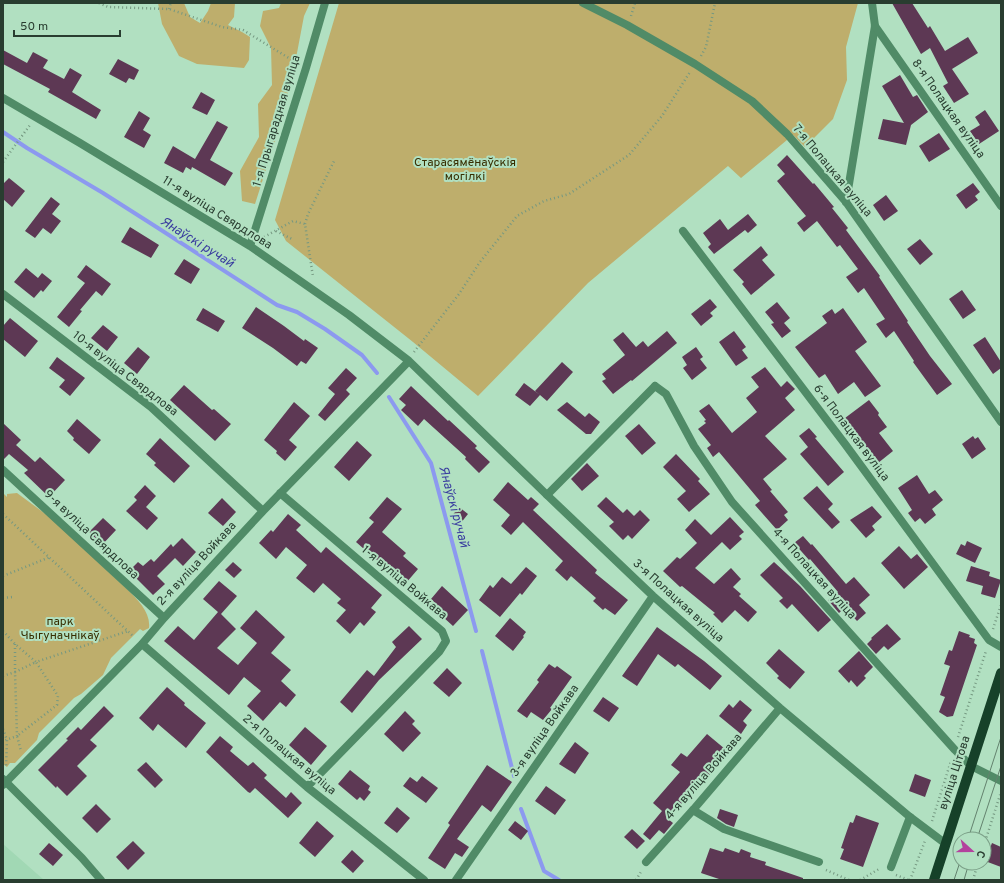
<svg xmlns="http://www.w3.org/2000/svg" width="1004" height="883" viewBox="0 0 1004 883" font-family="Overpass,sans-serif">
  <rect width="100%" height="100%" fill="#b1e0c1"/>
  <path fill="#a1d8b4" d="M 3,844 L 44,880 L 3,880 Z"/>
  <path fill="#beae6c" d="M 158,3 L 184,3 L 190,17 L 200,23 L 208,11 L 211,3 L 235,3 L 234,17 L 228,25 L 242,32 L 250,37 L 249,60 L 244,68 L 197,64 L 179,56 L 162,24 Z
    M 281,3 L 310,3 L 304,16 L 293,74 L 278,132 L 255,204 L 242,201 L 240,171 L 259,137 L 258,104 L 272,85 L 271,48 L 260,26 L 263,11 L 279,8 Z
    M 339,3 L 858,3 L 846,47 L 847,80 L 833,119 L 805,147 L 793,135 L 741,178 L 728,166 L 588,283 L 478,396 L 413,342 L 286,241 L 275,220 Z
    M 3,493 L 7,497 L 7,494 L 17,493 L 51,518 L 128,590 C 138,600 151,613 149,628 L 143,631 L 140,629 L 111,658 L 103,675 L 81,694 L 74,698 L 39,733 L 37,740 L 15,763 L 10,763 L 7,767 L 3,764 Z"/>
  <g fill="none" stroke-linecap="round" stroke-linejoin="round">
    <path stroke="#8c99ef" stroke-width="4" d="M 3,132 L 27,148 L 103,193 L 158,228 L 277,305 L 297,312 L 325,329 L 362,355 L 377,373
      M 389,397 L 431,463 L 476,631
      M 482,651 L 514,776
      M 521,809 L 544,871 L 559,880"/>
  </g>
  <path fill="#5d3854" d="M 892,3 L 912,3 L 928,28 L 930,26 L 945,51 L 968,37 L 978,53 L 952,69 L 969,94 L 954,103 L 943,86 L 948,83 L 930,48 L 921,54 Z
    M 3,50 L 27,63 L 33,52 L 48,60 L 43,68 L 64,79 L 70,68 L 82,75 L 72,92 L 101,110 L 96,119 L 48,92 L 50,89 L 3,64 Z
    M 118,59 L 139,70 L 134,80 L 129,78 L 126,83 L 109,74 Z
    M 900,75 L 913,97 L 917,95 L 928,112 L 911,125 L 906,145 L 878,139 L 883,119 L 904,123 L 882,86 Z
    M 201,92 L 215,100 L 207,115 L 192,108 Z
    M 985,110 L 999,131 L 979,144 L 970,131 L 980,125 L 975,117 Z
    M 139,111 L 150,118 L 143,130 L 151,135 L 144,148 L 124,137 Z
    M 217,121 L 228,127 L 210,160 L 233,173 L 225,186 L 192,167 L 191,170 L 186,167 L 183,173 L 164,163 L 173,146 L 195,159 Z
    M 939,133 L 950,149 L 929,162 L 919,146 Z
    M 787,155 L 813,184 L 814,183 L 834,207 L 832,208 L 848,228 L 846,230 L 880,276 L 879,277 L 908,321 L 907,322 L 930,356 L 952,384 L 937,395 L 913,362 L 914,361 L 894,331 L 886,338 L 876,324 L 885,319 L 864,288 L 858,293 L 846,277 L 858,269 L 840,245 L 837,247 L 817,221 L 804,232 L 797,223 L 806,216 L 777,181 L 785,174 L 777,165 Z
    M 9,178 L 25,191 L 12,207 L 3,199 L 3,184 Z
    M 973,183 L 980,192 L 975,196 L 978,200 L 966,209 L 956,195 Z
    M 886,195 L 898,211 L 884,221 L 873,205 Z
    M 51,197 L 60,204 L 52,214 L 61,221 L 51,234 L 43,228 L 35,238 L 25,231 Z
    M 748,214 L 757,225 L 748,233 L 745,230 L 714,254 L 708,247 L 711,244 L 703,233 L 720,219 L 728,230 Z
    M 130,227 L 159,245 L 151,258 L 121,242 Z
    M 920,239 L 933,254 L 920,265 L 907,249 Z
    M 761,246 L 768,255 L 762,260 L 775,275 L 751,295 L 742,284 L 744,282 L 733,270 Z
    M 184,259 L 200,269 L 191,284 L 174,274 Z
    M 86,265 L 111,284 L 102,296 L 96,291 L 80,310 L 82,311 L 69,327 L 57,317 L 85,283 L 77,277 Z
    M 26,268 L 38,278 L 42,273 L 52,281 L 43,292 L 41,290 L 34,298 L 14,282 Z
    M 962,290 L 976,310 L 963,319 L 949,299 Z
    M 710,299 L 717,307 L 710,313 L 713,316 L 701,326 L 691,314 Z
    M 777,302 L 790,318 L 784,323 L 791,331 L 782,338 L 771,324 L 774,323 L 765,312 Z
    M 256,307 L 284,326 L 304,341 L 305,339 L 318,348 L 306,364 L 301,361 L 297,366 L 273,348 L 242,328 Z
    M 203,308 L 225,321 L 218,332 L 196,320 Z
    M 843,308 L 867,342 L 855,351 L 881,386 L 865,397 L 854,382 L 838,394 L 825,374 L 819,378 L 795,347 L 827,323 L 822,316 L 832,309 L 835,314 Z
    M 10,318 L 38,341 L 25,357 L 3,339 L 3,326 Z
    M 103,325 L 118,337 L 107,351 L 91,338 Z
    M 667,331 L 677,343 L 632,381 L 631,380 L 613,394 L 602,381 L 606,379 L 602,374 L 625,355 L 613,340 L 623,332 L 636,347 L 643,341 L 648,347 Z
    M 734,331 L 746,347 L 742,350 L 748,358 L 736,366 L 719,342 Z
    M 985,337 L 1001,362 L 1001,368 L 993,374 L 973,345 Z
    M 138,347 L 150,357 L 137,374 L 124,363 Z
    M 696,347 L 703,357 L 700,359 L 707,368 L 692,380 L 683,368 L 687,365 L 682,357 Z
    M 57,357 L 85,378 L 70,396 L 59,387 L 65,380 L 49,368 Z
    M 562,362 L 573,372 L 547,401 L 540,395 L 530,406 L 515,395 L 524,383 L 540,395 L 535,391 Z
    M 765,367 L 781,387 L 787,381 L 795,389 L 785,398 L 795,410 L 765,436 L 787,459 L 763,479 L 772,490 L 770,491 L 788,512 L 784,515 L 788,520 L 777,530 L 755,505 L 760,501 L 719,452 L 713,457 L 707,448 L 711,445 L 698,429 L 706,423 L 704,421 L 706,420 L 699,411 L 709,404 L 732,433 L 757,412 L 746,398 L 759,387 L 751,377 Z
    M 346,368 L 357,378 L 346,390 L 350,394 L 325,421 L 318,415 L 335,394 L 328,388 Z
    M 184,385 L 212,410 L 214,409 L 231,424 L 215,441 L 170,400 Z
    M 411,386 L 448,421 L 449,420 L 477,446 L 475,448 L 490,462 L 479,473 L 465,459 L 466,457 L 424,419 L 418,426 L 401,410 L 406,405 L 399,399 Z
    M 869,400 L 879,413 L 878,415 L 887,427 L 879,433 L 893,451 L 878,463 L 845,418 Z
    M 294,402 L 310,416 L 289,440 L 297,447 L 285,461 L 276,453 L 277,451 L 264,440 Z
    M 567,402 L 585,417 L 589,413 L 600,422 L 591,434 L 586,434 L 557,410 Z
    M 77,419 L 101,440 L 89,454 L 73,440 L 74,438 L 67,431 Z
    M 3,423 L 21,440 L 16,445 L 35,462 L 40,457 L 65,480 L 49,497 L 24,473 L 28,470 L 9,454 L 3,460 Z
    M 639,424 L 656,443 L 642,455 L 625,436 Z
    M 809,428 L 817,437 L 815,438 L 844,472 L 828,486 L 800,454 L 808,447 L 799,436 Z
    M 973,436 L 975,439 L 978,437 L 986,449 L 972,459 L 962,444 Z
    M 160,438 L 190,466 L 174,483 L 154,465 L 156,463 L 146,454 Z
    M 357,441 L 372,455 L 349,481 L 334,467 Z
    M 676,454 L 700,479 L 698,481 L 710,494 L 689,512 L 677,499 L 686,491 L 663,467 Z
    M 587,463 L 599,476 L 582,491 L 571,479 Z
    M 917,475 L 929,494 L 935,490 L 943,500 L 932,509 L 936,515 L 925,524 L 920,518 L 915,522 L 908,513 L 912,510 L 898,488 Z
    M 508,482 L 528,500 L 531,497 L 539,504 L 533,510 L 597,570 L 595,573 L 628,600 L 615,615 L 605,608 L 603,610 L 593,601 L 596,598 L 571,576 L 567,581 L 555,570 L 563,561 L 523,522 L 511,535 L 501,526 L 510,515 L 493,500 Z
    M 145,485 L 156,496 L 146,507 L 158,518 L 147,530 L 126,511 L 137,500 L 134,497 Z
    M 817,486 L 833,504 L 828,509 L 840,522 L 832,529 L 803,498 Z
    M 387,497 L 402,509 L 382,532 L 406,553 L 403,556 L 418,569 L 406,583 L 405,581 L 403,583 L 356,542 L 374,522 L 369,518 Z
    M 606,497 L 623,513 L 627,509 L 634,516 L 640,510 L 650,520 L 632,539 L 628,535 L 623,540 L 609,526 L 614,522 L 597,506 Z
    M 222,498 L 236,512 L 223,526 L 208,513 Z
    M 872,506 L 882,517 L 872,526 L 875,530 L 866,538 L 850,520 Z
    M 459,507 L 468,514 L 460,524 L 451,517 Z
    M 288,514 L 301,525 L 296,530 L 321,553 L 326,547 L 382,595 L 371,608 L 376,612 L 364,626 L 360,622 L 350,634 L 336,621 L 346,610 L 337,603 L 341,599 L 323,583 L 314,593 L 296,578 L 307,565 L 286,547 L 276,559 L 259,543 L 271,530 L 273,532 Z
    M 730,517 L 744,532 L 739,536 L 742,539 L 730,550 L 722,542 L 695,568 L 714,584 L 731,568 L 741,579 L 733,587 L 741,594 L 739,596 L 757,612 L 748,622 L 735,610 L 722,623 L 713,614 L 715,613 L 682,586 L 680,587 L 663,571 L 677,557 L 680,559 L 697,543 L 685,530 L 695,519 L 711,535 Z
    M 103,518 L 116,530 L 102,545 L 89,532 Z
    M 803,536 L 811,545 L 812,544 L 846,584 L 854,577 L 870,595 L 859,605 L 866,613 L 857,621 L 847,610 L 846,611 L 844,608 L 839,613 L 828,600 L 838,592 L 810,559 L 809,560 L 794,543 Z
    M 182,538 L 196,552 L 183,566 L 175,558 L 157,576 L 165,584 L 153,595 L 129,571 L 138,562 L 143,566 L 151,559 L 154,562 L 171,544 L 173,547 Z
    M 967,541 L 982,548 L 975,563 L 956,554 L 961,544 L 965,546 Z
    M 899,546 L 911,559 L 917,554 L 928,567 L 904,589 L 881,563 Z
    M 233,562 L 242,570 L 234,578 L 225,570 Z
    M 774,562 L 800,586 L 831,620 L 818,632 L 792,604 L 787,609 L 779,601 L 783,598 L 760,575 Z
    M 971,566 L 990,572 L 989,576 L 1001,580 L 995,598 L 981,594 L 983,586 L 966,581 Z
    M 526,567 L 537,576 L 522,595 L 520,593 L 500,617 L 479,600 L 490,585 L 493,588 L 502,577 L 511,584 Z
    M 219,581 L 237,596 L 221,614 L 236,629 L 217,648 L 238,665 L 257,643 L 240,628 L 256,610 L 285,637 L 271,653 L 291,670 L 281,681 L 296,695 L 286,707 L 280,702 L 263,721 L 247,706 L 261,691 L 244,677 L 229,695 L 164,641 L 178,626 L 194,640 L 218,612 L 203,599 Z
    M 442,586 L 468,610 L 453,626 L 432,607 L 436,604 L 431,599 Z
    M 510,618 L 526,632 L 523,636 L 524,637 L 513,651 L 495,636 Z
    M 887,624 L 901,639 L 888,650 L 884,646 L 876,654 L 867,644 L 872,639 L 871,638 Z
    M 409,626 L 422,639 L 379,680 L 352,713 L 340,702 L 367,670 L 374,676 L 396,647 L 392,642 Z
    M 657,627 L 704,661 L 722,676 L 710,690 L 678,664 L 675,667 L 658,654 L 637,686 L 622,676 Z
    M 959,631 L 970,635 L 969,637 L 975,639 L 974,643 L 977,645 L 953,716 L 947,717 L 939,712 L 945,697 L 940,695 L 950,666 L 944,664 L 949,650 L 952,651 Z
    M 779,649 L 805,672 L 790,689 L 777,678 L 779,676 L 766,663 Z
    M 859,651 L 873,667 L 864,676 L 866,678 L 857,687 L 851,680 L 849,683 L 838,671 Z
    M 549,664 L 555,668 L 557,666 L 572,677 L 550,708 L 552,709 L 543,720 L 531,712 L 527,718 L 517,711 L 539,682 L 537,680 Z
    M 447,668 L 462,683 L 449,697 L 433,683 Z
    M 167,687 L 185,703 L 184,705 L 206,723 L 186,748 L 158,724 L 153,731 L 139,718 Z
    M 603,697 L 619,708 L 609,722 L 593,711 Z
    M 740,700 L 752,710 L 743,721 L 747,725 L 741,734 L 719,716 L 729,704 L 733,708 Z
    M 104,706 L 114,716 L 90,740 L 97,746 L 77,766 L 87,776 L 67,796 L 57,786 L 56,788 L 38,770 L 68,740 L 66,739 L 78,727 L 81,730 Z
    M 405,711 L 415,721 L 412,724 L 421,733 L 403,752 L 384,734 Z
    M 305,727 L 327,746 L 311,765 L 289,745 Z
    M 707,734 L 725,749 L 707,771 L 710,774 L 698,790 L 695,788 L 668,819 L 673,823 L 664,834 L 659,830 L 650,840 L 643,834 L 662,811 L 653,803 L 680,772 L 671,765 L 681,753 L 687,757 Z
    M 220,736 L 233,747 L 230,751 L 248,766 L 253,762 L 267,775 L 264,778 L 286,798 L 291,792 L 302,803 L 288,818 L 255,788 L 250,793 L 248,792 L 206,752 Z
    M 575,742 L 589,753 L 575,774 L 559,764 Z
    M 146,762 L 163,780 L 155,788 L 137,770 Z
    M 487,765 L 512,782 L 491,812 L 482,805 L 457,839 L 469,847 L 462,857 L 455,853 L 445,869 L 428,858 L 450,825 L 448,823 Z
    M 350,770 L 370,786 L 368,790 L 371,792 L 364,801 L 360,797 L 357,800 L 338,784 Z
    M 915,774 L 931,780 L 925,797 L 909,791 Z
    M 422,776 L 438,788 L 426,803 L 403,786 L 410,777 L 417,782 Z
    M 546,786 L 566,800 L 555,815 L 535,801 Z
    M 96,804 L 111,819 L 97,833 L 82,818 Z
    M 397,807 L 410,818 L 397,833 L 384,823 Z
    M 720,809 L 738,815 L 734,827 L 726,824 L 717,818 Z
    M 856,815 L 879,823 L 863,867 L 840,859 L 844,849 L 841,848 L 850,822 L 853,823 Z
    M 317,821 L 334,836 L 315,857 L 299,843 Z
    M 515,821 L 528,831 L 521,840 L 508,830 Z
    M 632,829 L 645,841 L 637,849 L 624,837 Z
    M 133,841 L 145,853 L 128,870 L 116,857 Z
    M 49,843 L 63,855 L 53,866 L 39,854 Z
    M 992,843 L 1001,847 L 1001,867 L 985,861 Z
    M 710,848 L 723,852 L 725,848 L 739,853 L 741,849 L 751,853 L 750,857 L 766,862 L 765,865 L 803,878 L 803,880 L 722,880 L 701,873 Z
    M 352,850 L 364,861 L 353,873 L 341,862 Z"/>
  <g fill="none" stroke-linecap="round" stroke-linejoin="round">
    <path stroke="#759881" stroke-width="2.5" stroke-dasharray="1 3" stroke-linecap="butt" d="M 99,3 L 108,7 L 169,9 L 222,27 L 243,30 L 297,63
      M 169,9 L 171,3
      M 631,16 L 635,3
      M 701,56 L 706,47 L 715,3
      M 3,162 L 30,125
      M 305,224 L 308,214 L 335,159
      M 276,231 L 292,239
      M 264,237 L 293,221 L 305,224 L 313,277
      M 414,352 L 459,294 L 480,262 L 517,216 L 544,201 L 569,194 L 629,155 L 662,116 L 690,72
      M 3,514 L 134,637
      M 3,576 L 50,557
      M 3,598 L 13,597
      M 993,629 L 1001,605
      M 3,631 L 15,644 L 36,662 L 128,631
      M 15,644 L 15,672 L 36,662 L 58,696 L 57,705 L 17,736 L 21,751
      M 3,676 L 15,672 L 17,736 L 3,741
      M 3,729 L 7,740 L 6,766
      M 958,737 L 986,651
      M 932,821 L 951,761
      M 984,845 L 1001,792
      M 826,870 L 849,880
      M 896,875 L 909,880
      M 636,880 L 642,870
      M 860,880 L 879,869 L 880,869
      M 910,880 L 925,841
      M 973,880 L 978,863"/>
    <path stroke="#508b67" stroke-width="8" d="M 846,202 L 875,26 L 872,3
      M 547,495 L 655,386
      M 693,810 L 724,829 L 819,862
      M 891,867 L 910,817"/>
    <path stroke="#508b67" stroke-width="8" d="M 583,3 L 627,25 L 695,64 L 752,101 L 787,134 L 846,202 L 1001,422
      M 875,26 L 1001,206
      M 3,98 L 80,143 L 250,246 L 349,315 L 409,361 L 547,495 L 653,596 L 780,708 L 910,817 L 946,844
      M 683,231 L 845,444 L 989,640 L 1001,647
      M 250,246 L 306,68 L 325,3
      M 3,294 L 151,407 L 263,511
      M 655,386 L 666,394 L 694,446 L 732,502 L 955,750 L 971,766 L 1001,781
      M 3,470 L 164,618
      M 280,493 L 442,631 L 446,641 L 439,652 L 307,787
      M 142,644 L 307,787 L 424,880
      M 3,779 L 82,858 L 101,880
      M 3,785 L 142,644 L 164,618 L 263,511 L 409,361
      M 646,862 L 693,810 L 780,708
      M 456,880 L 653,596"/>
    <path stroke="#164129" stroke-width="10" d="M 934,880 L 1001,673"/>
    <path stroke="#63826e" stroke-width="1" d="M 968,839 L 1001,737
      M 977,839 L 1001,766
      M 954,880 L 960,862
      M 964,880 L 969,863"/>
  </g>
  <g text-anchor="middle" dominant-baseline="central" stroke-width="4" stroke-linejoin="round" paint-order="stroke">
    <g font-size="12" fill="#293d30" stroke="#b1e0c1">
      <text transform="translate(948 109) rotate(55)">8-я Полацкая вуліца</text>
      <text transform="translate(277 121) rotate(-73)">1-я Прыгарадная вуліца</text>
      <text transform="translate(832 171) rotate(50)">7-я Полацкая вуліца</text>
      <text transform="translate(217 213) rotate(32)">11-я вуліца Свярдлова</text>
      <text transform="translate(125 374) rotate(38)">10-я вуліца Свярдлова</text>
      <text transform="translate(851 433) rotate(53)">6-я Полацкая вуліца</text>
      <text transform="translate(91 535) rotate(43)">9-я вуліца Свярдлова</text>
      <text transform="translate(197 564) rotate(-47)">2-я вуліца Войкава</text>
      <text transform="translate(814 574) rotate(48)">4-я Полацкая вуліца</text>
      <text transform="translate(404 583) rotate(40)">1-я вуліца Войкава</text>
      <text transform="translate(678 601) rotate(42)">3-я Полацкая вуліца</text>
      <text transform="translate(545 731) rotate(-55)">3-я вуліца Войкава</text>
      <text transform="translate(289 755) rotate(40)">2-я Полацкая вуліца</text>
      <text transform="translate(955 773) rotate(-72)">вуліца Цітова</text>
      <text transform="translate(704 777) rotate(-49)">4-я вуліца Войкава</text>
    </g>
    <g font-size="12" fill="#372d00" stroke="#b1e0c1">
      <text x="465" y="163">Старасямёнаўскія<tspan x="465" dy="14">могілкі</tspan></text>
      <text x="60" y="622">парк<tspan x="60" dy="14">Чыгуначнікаў</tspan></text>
    </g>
    <g font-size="13" font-style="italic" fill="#3a3d9f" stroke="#b1e0c1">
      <text transform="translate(197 243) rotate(32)">Янаўскі ручай</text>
      <text transform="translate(453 507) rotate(75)">Янаўскі ручай</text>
    </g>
  </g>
  <rect width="1004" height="883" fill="none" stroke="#293d30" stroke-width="8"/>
  <g transform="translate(972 851) rotate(111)"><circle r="19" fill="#b1e0c1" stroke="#7b9f87"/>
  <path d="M0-3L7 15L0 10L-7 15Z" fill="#b3429d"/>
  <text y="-6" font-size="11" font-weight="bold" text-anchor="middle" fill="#293d30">С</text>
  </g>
  <path d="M14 30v6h106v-6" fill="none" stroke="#293d30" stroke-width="2"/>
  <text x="20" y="30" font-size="12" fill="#293d30" stroke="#b1e0c1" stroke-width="3" paint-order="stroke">50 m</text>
</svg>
